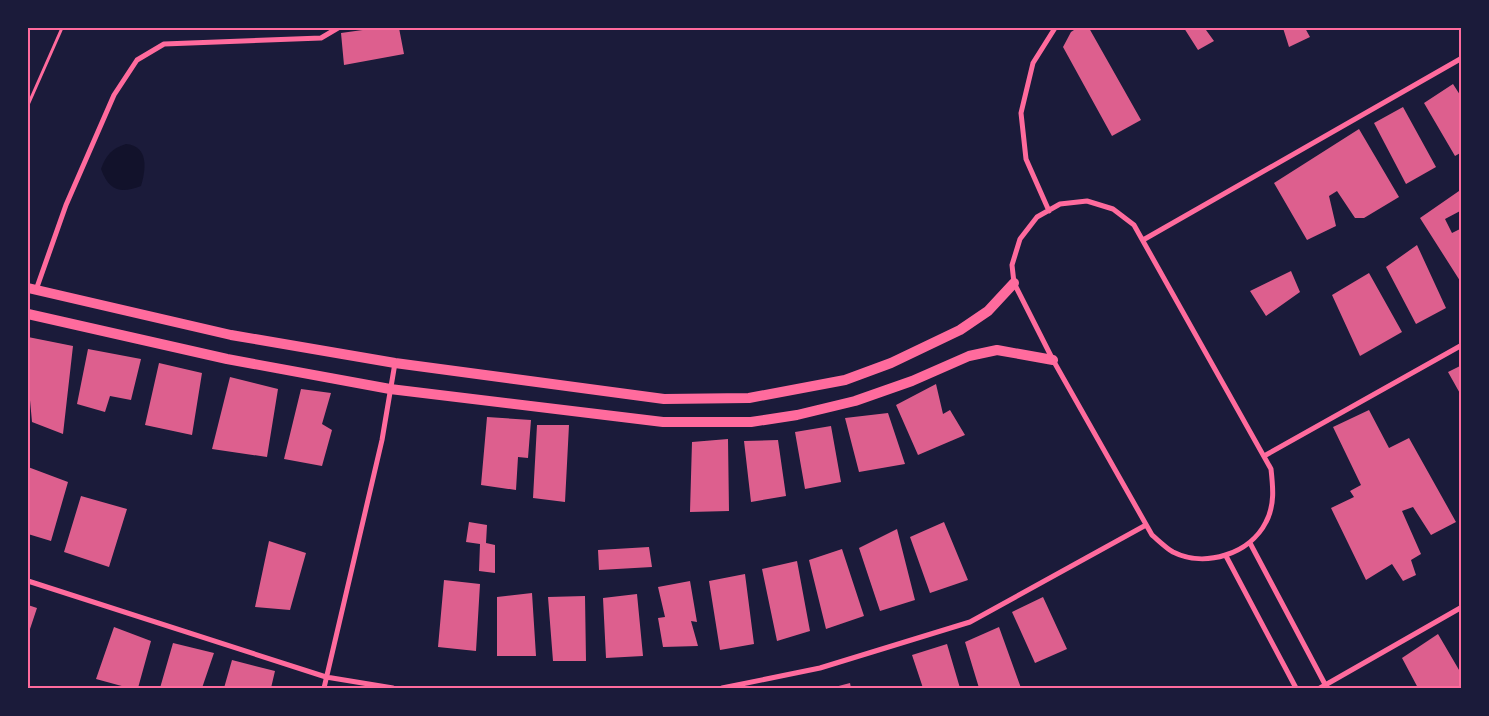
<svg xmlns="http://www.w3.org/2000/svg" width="1489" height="716" viewBox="0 0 1489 716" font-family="Jost,sans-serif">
  <rect width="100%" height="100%" fill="#1b1b3a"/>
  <path fill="#12122b" d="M 126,144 C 149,146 146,169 141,186 C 120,194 109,191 101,169 C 106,155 112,148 126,144 Z"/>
  <path fill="#dd5f8e" d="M 377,28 L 399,28 L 404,54 L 344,65 L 341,33 Z
    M 1077,28 L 1089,28 L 1141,120 L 1112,136 L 1063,47 L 1071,32 Z
    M 1184,28 L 1210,28 L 1206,30 L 1214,41 L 1198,50 Z
    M 1283,28 L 1305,28 L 1310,37 L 1289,47 Z
    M 1453,84 L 1462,98 L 1462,152 L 1455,156 L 1424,103 Z
    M 1403,107 L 1436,167 L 1406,184 L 1374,123 Z
    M 1359,129 L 1399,197 L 1364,218 L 1355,218 L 1337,191 L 1329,196 L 1336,226 L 1307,240 L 1274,183 Z
    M 1459,191 L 1462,195 L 1462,210 L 1445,219 L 1452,233 L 1462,228 L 1462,284 L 1420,218 Z
    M 1417,245 L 1446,308 L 1416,324 L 1386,267 Z
    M 1291,271 L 1300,292 L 1266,316 L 1250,291 Z
    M 1369,273 L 1402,332 L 1360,356 L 1332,295 Z
    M 28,337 L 73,346 L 63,434 L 32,422 L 29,389 L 28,388 Z
    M 88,349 L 141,359 L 131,400 L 110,396 L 105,412 L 77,404 Z
    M 159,363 L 202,373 L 192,435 L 145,425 Z
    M 1462,365 L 1462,397 L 1448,372 Z
    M 230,377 L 278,389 L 267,457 L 212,449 Z
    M 936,384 L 943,414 L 950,410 L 965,435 L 918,455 L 896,405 Z
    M 301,389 L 331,393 L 322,424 L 332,430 L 322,466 L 284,459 Z
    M 1369,410 L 1389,448 L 1409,438 L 1456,522 L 1431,535 L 1413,507 L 1402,511 L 1421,554 L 1411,560 L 1416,575 L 1403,581 L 1392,564 L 1366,580 L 1331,508 L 1354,497 L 1350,491 L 1361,485 L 1333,427 Z
    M 888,413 L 905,464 L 859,472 L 845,418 Z
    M 487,417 L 531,420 L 528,458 L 518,457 L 516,490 L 481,485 Z
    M 537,425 L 569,425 L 565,502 L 533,498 Z
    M 831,426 L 841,482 L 805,489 L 795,432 Z
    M 728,439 L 729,511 L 690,512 L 692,442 Z
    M 778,440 L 786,496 L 751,502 L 744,441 Z
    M 28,467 L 68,482 L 51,541 L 28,534 Z
    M 81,496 L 127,509 L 109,567 L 64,552 Z
    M 469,522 L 487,525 L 486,543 L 495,545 L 495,573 L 479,571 L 480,544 L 466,542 Z
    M 944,522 L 968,580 L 930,593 L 910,537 Z
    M 897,529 L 915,600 L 880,611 L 859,548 Z
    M 269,541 L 306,553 L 290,610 L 255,607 Z
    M 649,547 L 652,567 L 599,570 L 598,550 Z
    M 842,549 L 864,616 L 826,629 L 809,560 Z
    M 797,561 L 810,631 L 777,641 L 762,569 Z
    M 745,574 L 754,644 L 720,650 L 709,581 Z
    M 444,580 L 480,584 L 476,651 L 438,647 Z
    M 690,581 L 697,622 L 691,621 L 698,646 L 663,647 L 658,618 L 665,617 L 658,587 Z
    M 532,593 L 536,656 L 497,656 L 497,597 Z
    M 637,594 L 643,656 L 606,658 L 603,598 Z
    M 585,596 L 586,661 L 553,661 L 548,597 Z
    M 1043,597 L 1067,649 L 1035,663 L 1012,612 Z
    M 28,605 L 37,608 L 28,635 Z
    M 114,627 L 151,641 L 138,688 L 129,688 L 96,679 Z
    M 999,627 L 1021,688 L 979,688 L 965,642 Z
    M 1438,634 L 1462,675 L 1462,688 L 1418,688 L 1402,658 Z
    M 173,643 L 214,653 L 202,688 L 160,688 Z
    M 947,644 L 960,688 L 923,688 L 912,655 Z
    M 232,660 L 275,671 L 271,688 L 224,688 Z
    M 850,683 L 851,688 L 831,688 Z"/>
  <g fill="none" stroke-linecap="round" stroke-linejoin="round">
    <path stroke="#ff6b9d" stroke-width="3" d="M 28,105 L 62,28"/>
    <path stroke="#ff6b9d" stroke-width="5" d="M 1087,201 L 1113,209 L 1134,225 L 1271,469 C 1273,487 1275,505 1266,522 C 1250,554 1205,568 1173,552 C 1166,548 1158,540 1152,535 L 1053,360 L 1014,283 L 1012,265 L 1020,239 L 1037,217 L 1060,204 Z
      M 1049,211 L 1026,159 L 1021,113 L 1033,63 L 1055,28
      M 1143,240 L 1462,58
      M 36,290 L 66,205 L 114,95 L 137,60 L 164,44 L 321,38 L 338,28
      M 1264,456 L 1462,345
      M 1250,543 L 1327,688
      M 1226,556 L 1296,688
      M 28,581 L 326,677 L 393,688
      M 324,688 L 382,440 L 395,363
      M 722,688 L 820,668 L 970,622 L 1146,525
      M 1320,688 L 1462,607"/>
    <path stroke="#ff6b9d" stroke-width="10" d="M 28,288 L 231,335 L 395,363 L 664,399 L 749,398 L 845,380 L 891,363 L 960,330 L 988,311 L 1014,283
      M 28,314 L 227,359 L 390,389 L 663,422 L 751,422 L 797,415 L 855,401 L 912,381 L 969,356 L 997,350 L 1053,360"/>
  </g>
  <rect width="1489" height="716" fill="none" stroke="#1b1b3a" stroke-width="58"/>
  <rect x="29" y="29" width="1431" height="658" fill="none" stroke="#ff6b9d" stroke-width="2"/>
</svg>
